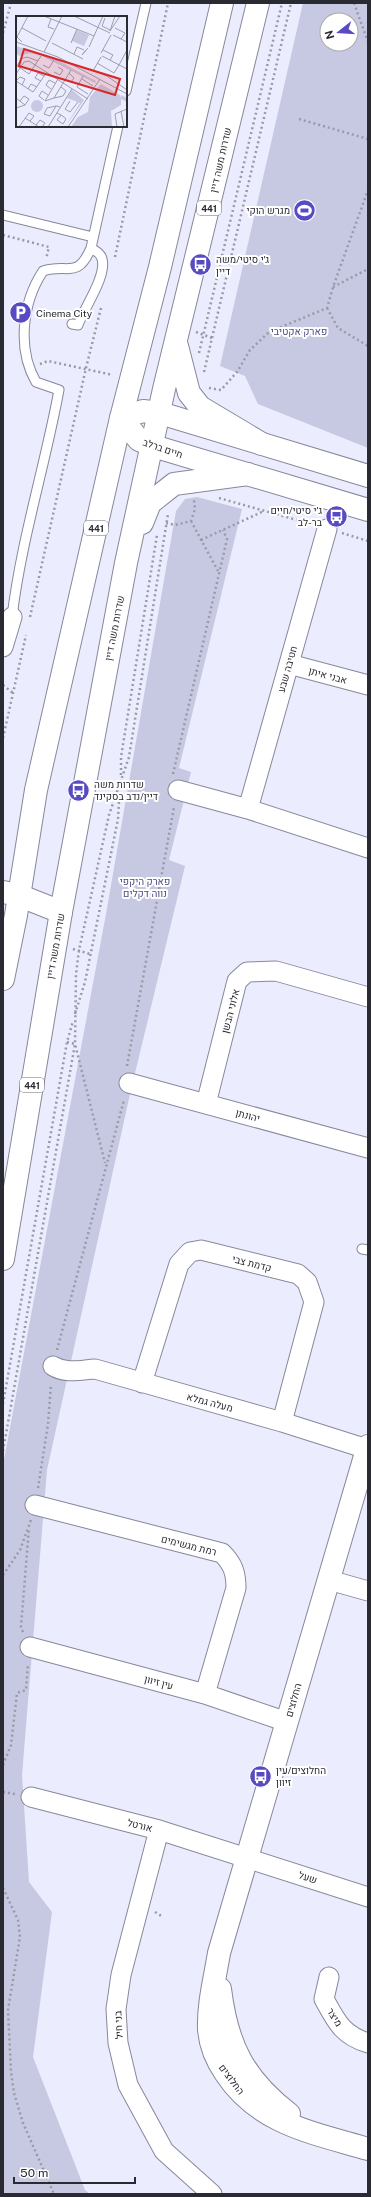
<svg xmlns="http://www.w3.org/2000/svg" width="371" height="2197" viewBox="0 0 371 2197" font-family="'Public Sans',Heebo,sans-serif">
  <rect width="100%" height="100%" fill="#ebecfd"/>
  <path fill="#c7c9e3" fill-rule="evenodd" d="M 303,3 L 368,3 L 368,448 L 258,404 L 245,376 L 220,366 ZM 327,20 L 351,20 L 351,44 L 327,44 Z
    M 197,497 L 242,509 L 179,768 L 191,772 L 169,860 L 185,866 L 130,1094 L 47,1470 L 22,1775 L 29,1882 L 52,1912 L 33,2057 L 85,2190 L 90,2194 L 3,2194 L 3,1465 L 106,914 L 176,511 L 185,499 Z"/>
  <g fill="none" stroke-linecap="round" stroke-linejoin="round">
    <defs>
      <path id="lane" d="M 126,91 L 146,3
        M 3,215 L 93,237
        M 72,324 L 78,325 C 84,308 107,276 102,259 C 101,253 95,251 91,248
        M 10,617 L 12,617 C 21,541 45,466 59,390 L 36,382 C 17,349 22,303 43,271 C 68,263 77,280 91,248 L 118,126
        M 362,1249 L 368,1250"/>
      <path id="street" d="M 3,647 L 12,617
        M 289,664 L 368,685
        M 178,790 L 248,809 L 368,848
        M 248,809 L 327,529
        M 129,1083 L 368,1148
        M 206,1104 L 237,981 L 247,972 L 276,971 L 368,997
        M 53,1366 C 66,1374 80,1370 95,1369 L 282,1422 L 367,1449
        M 142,1383 L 179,1264 L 190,1252 L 201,1250 L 298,1274 L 307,1282 L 314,1302 L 282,1422
        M 35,1505 L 222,1553 C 233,1564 236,1573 236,1588 L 205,1694
        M 329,1580 L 368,1591
        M 30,1647 L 205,1694 L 287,1722
        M 31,1797 L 159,1830 L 368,1897
        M 159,1830 L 121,1975 L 116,2009 L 118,2043 L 128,2085 L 164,2151 L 212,2194
        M 329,1977 L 324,1999 C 336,2021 342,2035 368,2043"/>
      <path id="secondary" d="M 368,476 L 160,413 L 143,411 L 121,418 L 139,440 L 153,446 L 368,510
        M 3,892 L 18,895 L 61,912
        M 368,1446 L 219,1953 C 215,1978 208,2004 209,2029 C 210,2045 217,2061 226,2074 C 259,2124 314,2133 368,2149
        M 220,1989 C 227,2046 244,2079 289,2114"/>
      <path id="primary" d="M 177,346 L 189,393 L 200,407 L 262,444
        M 142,523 L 150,503 L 174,484 L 248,474
        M 3,979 L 16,915 L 36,790 L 121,418 L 160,267 L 222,3
        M 3,1259 L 61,912 L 126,563 L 164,389 L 258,3"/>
    </defs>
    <use href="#lane" stroke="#87889b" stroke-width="11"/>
    <use href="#street" stroke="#87889b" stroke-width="21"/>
    <use href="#secondary" stroke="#87889b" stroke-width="24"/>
    <use href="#primary" stroke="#87889b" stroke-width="24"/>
    <path stroke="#999aa7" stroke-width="2.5" stroke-dasharray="2 3" stroke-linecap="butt" d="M 354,3 L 368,42
      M 3,33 L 11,3
      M 299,119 L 368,139
      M 3,235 L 49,247 L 46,259
      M 115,257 L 168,3
      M 333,287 L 368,269
      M 327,308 L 338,328 L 368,346
      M 196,332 L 212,338
      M 199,353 L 282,3
      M 40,364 L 48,361 L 113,375
      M 204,372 L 291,3
      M 209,388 L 221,390 L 237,372 L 250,350 L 269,332 L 327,308 L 333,287 L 368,190
      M 219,498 L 311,524
      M 191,521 L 218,571
      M 166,523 L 175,525 L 191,521 L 195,509 L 194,500
      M 342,533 L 368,541
      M 201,540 L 264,511
      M 30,617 L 86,368 L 101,308
      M 3,685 L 13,693
      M 3,738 L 26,635
      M 173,774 L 227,539 L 223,530
      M 121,775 L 121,757 L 157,535
      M 73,949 L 90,954
      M 75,1014 L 85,982 L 118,819 L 120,782
      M 67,1042 L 75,1044 L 105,1163
      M 127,1066 L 174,807
      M 57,1350 L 124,1100
      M 3,1404 L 67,1042 L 73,1021
      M 3,1451 L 75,1044 L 76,974 L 79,950 L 109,815 L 129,757 L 168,514
      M 38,1488 L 48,1424 L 51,1384
      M 3,1575 L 20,1550 L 31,1520
      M 23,1632 L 21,1627 L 29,1528
      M 3,1765 L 11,1745 L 17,1693 L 26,1690 L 28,1664
      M 3,1792 L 15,1794
      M 3,1888 L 18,1920 L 20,1937 L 8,2010 L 11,2072 L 14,2093 L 23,2123 L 54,2194
      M 155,1912 L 163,1917"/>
    <use href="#lane" stroke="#fff" stroke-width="9"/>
    <use href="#street" stroke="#fff" stroke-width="19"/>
    <use href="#secondary" stroke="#fff" stroke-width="22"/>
    <use href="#primary" stroke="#fff" stroke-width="22"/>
  </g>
  <defs>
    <symbol id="stadium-disc" viewBox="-11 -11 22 22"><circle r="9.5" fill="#584ac2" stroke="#fff"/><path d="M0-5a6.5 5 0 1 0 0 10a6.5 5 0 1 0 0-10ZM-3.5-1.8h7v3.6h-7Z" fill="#fff"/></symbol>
    <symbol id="bus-disc" viewBox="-11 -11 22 22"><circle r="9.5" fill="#584ac2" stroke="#fff"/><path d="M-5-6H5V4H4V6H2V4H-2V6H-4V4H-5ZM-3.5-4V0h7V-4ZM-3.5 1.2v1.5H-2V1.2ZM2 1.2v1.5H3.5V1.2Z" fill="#fff"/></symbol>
    <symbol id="parking-disc" viewBox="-11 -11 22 22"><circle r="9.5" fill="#584ac2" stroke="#fff"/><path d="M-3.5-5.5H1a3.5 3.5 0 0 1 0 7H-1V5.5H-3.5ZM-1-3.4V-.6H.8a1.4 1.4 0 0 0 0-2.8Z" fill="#fff"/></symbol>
  </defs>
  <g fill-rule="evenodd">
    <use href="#stadium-disc" x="292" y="198" width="25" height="25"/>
    <use href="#bus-disc" x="188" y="252" width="25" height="25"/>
    <use href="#parking-disc" x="8" y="300" width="25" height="25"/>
    <use href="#bus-disc" x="324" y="504" width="25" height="25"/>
    <use href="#bus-disc" x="66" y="778" width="25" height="25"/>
    <use href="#bus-disc" x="248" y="1764" width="25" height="25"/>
  </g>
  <g text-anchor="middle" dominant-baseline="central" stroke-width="4" stroke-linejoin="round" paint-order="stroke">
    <g fill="#fff" stroke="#6a6a70" stroke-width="1">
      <rect x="197" y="201" width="24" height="14" rx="3"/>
      <rect x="84" y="521" width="24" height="14" rx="3"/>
      <rect x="20" y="1078" width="24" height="14" rx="3"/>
    </g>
    <g font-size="9" font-weight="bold" fill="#2a2a32">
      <text x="209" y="208">441</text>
      <text x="96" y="528">441</text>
      <text x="32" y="1085">441</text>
    </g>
    <g font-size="10" fill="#2a2a32" stroke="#fff">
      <text transform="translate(220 160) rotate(-77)">שדרות משה דיין</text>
      <text transform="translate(163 448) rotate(19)">חיים ברלב</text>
      <text transform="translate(114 628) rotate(-79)">שדרות משה דיין</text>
      <text transform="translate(287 669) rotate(-74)">חטיבה שבע</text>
      <text transform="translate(328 675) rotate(15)">אבני איתן</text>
      <text transform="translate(55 946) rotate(-80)">שדרות משה דיין</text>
      <text transform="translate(230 1011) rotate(-75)">אלוני הבשן</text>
      <text transform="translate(248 1115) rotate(15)">יהונתן</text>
      <text transform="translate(252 1263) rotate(14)">קדמת צבי</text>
      <text transform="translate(210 1402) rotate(15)">מעלה גמלא</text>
      <text transform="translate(189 1545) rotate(14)">רמת מגשימים</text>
      <text transform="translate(159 1682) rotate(15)">עין זיוון</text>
      <text transform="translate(293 1700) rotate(-74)">החלוצים</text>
      <text transform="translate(140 1825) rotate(14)">אורטל</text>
      <text transform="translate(308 1877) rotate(18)">שעל</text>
      <text transform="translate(335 2017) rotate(58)">מיצר</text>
      <text transform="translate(118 2025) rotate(-93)">בני חיל</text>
      <text transform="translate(232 2079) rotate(53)">החלוצים</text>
    </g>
    <g font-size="10" fill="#2a2a32" stroke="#fff" text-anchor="start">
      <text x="290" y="210" text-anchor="end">מגרש הוקי</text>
      <text x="216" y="259">ג׳י סיטי/משה<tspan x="216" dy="12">דיין</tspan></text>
      <text x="36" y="313">Cinema City</text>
      <text x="322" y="510" text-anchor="end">ג׳י סיטי/חיים<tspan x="322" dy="12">בר-לב</tspan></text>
      <text x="94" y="784">שדרות משה<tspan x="94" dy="12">דיין/נדב בסקינד</tspan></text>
      <text x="276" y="1770">החלוצים/עין<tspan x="276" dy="12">זיוון</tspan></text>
    </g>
    <g font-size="10" fill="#4c4c80" stroke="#fff">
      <text x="299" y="331">פארק אקטיבי</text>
      <text x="145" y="881">פארק היקפי<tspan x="145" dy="12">נווה דקלים</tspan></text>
    </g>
  </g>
  <g transform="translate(16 16)">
    <rect width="111" height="111" fill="#ebecfd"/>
    <path d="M 61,14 L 73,19 L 68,30 L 56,25 ZM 0,30 L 39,43 L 80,65 L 79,67 L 26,40 L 14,37 L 3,40 L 0,37 ZM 85,68 L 104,79 L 105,82 L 105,79 L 111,82 L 111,86 L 105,83 L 105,89 L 95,95 L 96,111 L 55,111 L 62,101 L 72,96 L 74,81 ZM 56,74 L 68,84 L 49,111 L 64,87 L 51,82 ZM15 90a6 6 0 1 1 12 0a6 6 0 1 1-12 0Z" fill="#c7c9e3"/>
    <path fill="none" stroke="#9e9eac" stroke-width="1" d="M 28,0 L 78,20M 58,0 L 94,17M 99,0 L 94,15 L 104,0M 89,2 L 86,10 L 94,14M 35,3 L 32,11 L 38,13M 6,12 L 30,25M 99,12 L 109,17 L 105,23M 97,19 L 111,26M 0,26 L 42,41 L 111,78M 6,26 L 1,21 L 12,0M 36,27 L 67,43M 55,27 L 61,13M 73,31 L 87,0M 70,34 L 66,39 L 72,32M 87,34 L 97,39 L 94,44M 28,36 L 46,0M 85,37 L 95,19M 58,38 L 61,31 L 68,34M 86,40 L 111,53 L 111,56M 81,47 L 98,57 L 103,49M 0,49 L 13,58 L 25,40M 27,49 L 33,52 L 38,44M 103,49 L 111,34M 1,50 L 5,43 L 11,41 L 22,45M 74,53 L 91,60 L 111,74M 77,55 L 85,41M 38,56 L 44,59 L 47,54 L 42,51M 0,58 L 8,46 L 13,45 L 72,83M 67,60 L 61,71 L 72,78M 42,63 L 29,85 L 38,82 L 55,54M 66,63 L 77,70M 49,64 L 55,66 L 58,62 L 53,57M 0,65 L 17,76 L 31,56M 0,65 L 4,61 L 9,63 L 6,69M 25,65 L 19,62 L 22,57 L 28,60M 12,73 L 15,68 L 21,71M 35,73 L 30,69 L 33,64 L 39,67M 0,82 L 9,89 L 0,92M 38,82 L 47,80 L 50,75 L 45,71M 28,84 L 23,80 L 26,75 L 32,79M 4,85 L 8,80 L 13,83 L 9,89M 54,85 L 49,93 L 54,96 L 62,86M 40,90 L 34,100 L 28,98 L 31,92 L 40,90 L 41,90 L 44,91M 105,95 L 108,111M 41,97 L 45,99 L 49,102 L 50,103 L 47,108 L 41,104 L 45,99M 9,102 L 23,111M 20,109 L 24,104 L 29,107 L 26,111M 3,111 L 13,97 L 18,100 L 14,105M 32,111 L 56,73M 52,111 L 84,63M 101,111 L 99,98 L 111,93"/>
    <path fill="#d62828" fill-opacity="0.15" stroke="#d62828" stroke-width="2" d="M 8,33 L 104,63 L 99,79 L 3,50 Z"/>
    <rect width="111" height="111" fill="none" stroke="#2a2a32" stroke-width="2"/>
  </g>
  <rect width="371" height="2197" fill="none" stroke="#2a2a32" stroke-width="8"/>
  <g transform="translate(339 32) rotate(253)"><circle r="19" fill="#ffffff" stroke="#aaaaad"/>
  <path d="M0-3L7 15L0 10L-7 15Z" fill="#584ac2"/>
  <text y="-6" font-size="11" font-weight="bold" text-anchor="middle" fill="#2a2a32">N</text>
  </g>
  <path d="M14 2177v6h121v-6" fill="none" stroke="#2a2a32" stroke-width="2"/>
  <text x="20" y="2177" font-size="12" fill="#2a2a32" stroke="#ffffff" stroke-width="3" paint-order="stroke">50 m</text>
</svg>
